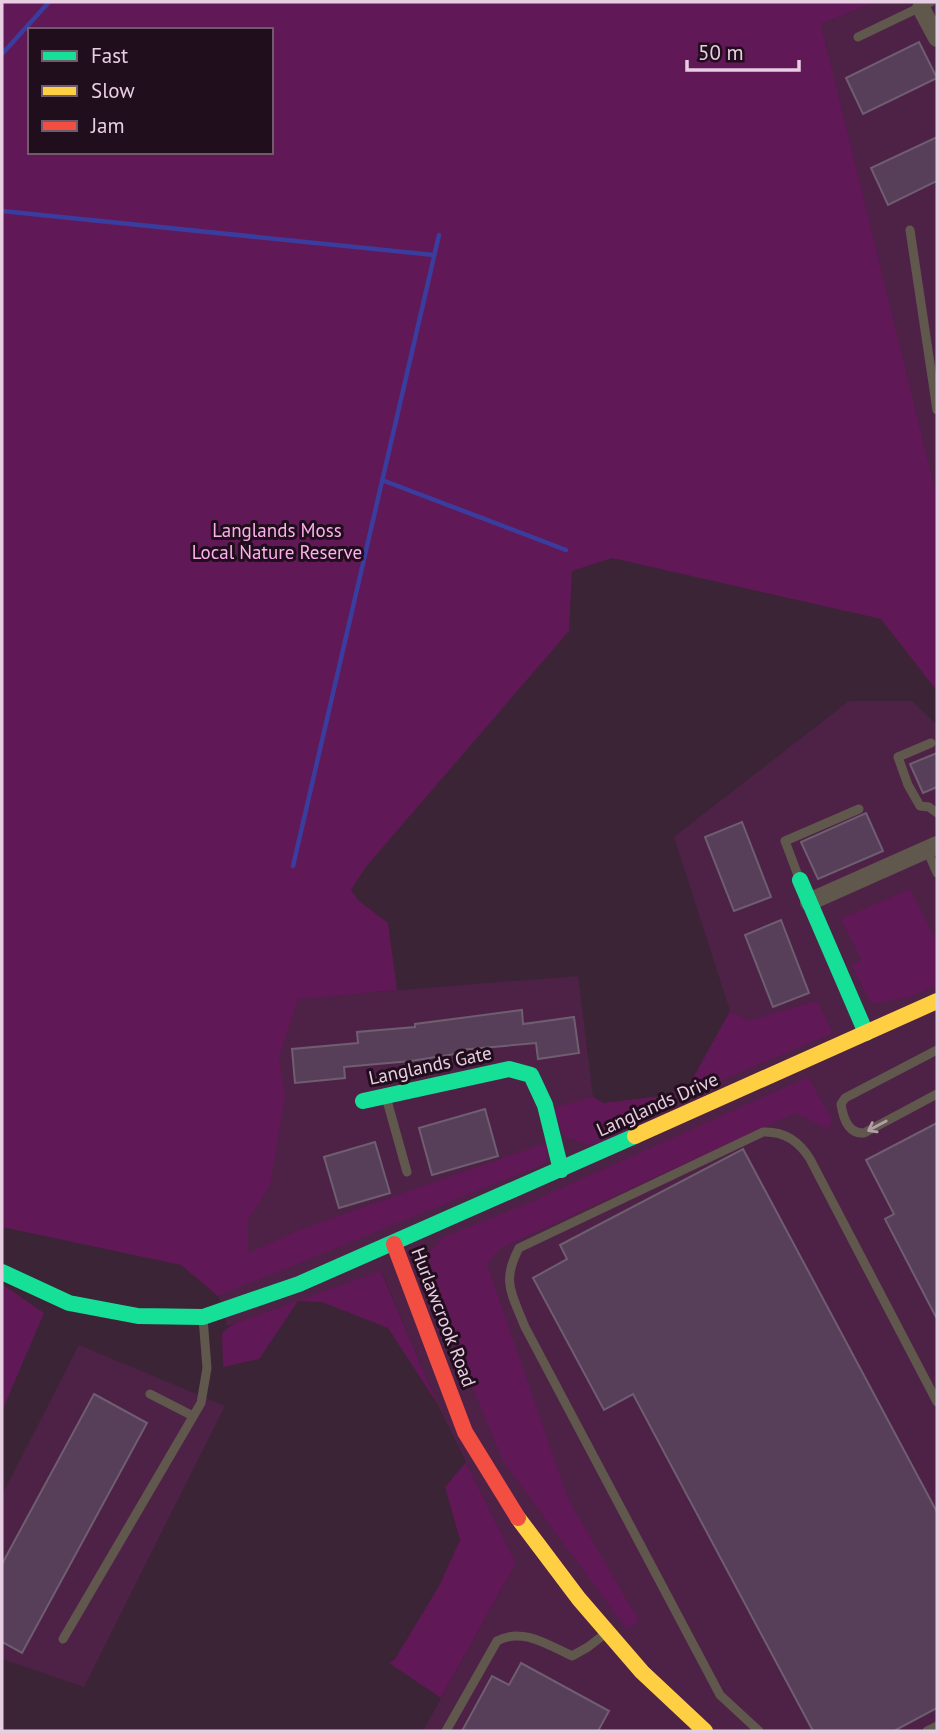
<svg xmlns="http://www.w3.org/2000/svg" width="939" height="1733" viewBox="0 0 939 1733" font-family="'PT Sans',sans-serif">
  <rect width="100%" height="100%" fill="#3a2436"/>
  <path fill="#4e2246" d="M 876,2 L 937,2 L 937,497 L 821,24 Z
    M 849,701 L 912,701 L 937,725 L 937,1731 L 423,1731 L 516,1563 L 438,1405 L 382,1272 L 227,1326 L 210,1265 L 298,998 L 578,976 L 593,1097 L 604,1103 L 661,1096 L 690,1083 L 730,1011 L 674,837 Z
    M 79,1345 L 225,1406 L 84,1687 L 2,1659 L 2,1495 Z"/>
  <path fill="#611856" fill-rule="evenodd" d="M 2,2 L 876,2 L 821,24 L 937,497 L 937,691 L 881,619 L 612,558 L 572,571 L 569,631 L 365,868 L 351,890 L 359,901 L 388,923 L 397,990 L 298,999 L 279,1057 L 285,1097 L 270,1185 L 248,1220 L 248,1253 L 297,1231 L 548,1142 L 546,1163 L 218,1296 L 181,1265 L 2,1227 ZM 30,30 L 271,30 L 271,152 L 30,152 Z
    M 910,889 L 937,943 L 937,985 L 910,997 L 872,1004 L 851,965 L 862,960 L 841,919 Z
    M 817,1001 L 833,1033 L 694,1092 L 690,1084 L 730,1011 L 748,1021 Z
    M 808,1077 L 832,1120 L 828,1129 L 795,1113 L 499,1249 L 487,1264 L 568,1499 L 639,1621 L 627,1629 L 503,1461 L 430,1283 L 429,1253 L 442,1238 L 531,1202 Z
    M 661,1096 L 663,1110 L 603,1143 L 587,1145 L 564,1136 L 552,1108 L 593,1097 L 604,1103 Z
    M 381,1271 L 438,1405 L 388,1328 L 322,1302 L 298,1301 L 259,1359 L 223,1367 L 222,1333 L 233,1324 Z
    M 2,1284 L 44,1313 L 2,1411 Z
    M 466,1462 L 516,1563 L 441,1698 L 389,1663 L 395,1659 L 439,1586 L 460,1540 L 445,1487 Z"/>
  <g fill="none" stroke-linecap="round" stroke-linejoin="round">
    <path stroke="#3a3d9e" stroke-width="4.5" d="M 2,54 L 49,2
      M 2,211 L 434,255
      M 382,480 L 566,550
      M 293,866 L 439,235"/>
  </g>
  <path fill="#573f5a" stroke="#6e5e6f" stroke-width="2" d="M 919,42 L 937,78 L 863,114 L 846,78 Z
    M 937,137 L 937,181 L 888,205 L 871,168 Z
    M 937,753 L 937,787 L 923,793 L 910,764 Z
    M 866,813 L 883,851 L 818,879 L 801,842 Z
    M 742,822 L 771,897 L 734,911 L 705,837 Z
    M 781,920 L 809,993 L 773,1007 L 745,935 Z
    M 522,1010 L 523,1024 L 574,1017 L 579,1053 L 538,1059 L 536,1043 L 460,1050 L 461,1053 L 411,1061 L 344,1067 L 345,1078 L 295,1083 L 292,1049 L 358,1043 L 357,1032 L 415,1027 L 415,1024 Z
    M 485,1109 L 498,1156 L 432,1175 L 419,1128 Z
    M 937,1123 L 937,1319 L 885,1219 L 894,1214 L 866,1160 Z
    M 375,1142 L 390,1193 L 339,1208 L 324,1157 Z
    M 743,1149 L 937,1512 L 937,1708 L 894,1731 L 813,1731 L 633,1394 L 604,1410 L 533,1278 L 567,1259 L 560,1245 Z
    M 94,1394 L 147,1423 L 22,1653 L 2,1642 L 2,1564 Z
    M 521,1663 L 609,1711 L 598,1731 L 462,1731 L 492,1676 L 509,1685 Z"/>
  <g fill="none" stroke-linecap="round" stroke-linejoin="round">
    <path stroke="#60584d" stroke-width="9" d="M 858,37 L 931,2
      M 910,230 L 937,410
      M 931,743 L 898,757 L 908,785 L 920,806 L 929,807 L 937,813
      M 927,850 L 937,873
      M 799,878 L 785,841 L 859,809
      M 937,1050 L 845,1098 L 841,1104 C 843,1118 848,1134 864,1133 L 937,1094
      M 386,1097 L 407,1172
      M 150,1394 L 193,1416
      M 63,1639 L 201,1403 L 207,1368 L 203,1318
      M 446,1731 L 497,1641 C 522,1627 548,1645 572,1656 L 588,1647 L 606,1633
      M 759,1731 L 720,1695 L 525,1327 C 512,1294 501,1282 519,1248 L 763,1132 C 784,1131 799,1141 810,1159 L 937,1402
      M 927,1731 L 937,1726"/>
    <path stroke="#60584d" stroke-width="18" d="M 921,8 L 937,38
      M 809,902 L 937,845"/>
    <path stroke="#16e098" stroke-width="16" d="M 800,880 L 866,1033
      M 363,1101 L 509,1069 L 531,1075 L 545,1105 L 561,1170
      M 2,1272 L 69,1303 L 138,1316 L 203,1317 L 299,1284 L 635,1136"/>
    <path stroke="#ffcf43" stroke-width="16" d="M 635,1136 L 937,1001
      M 518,1518 L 579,1599 L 642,1672 L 705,1731"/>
    <path stroke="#f24e42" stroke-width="16" d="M 394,1244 L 465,1432 L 518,1518"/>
  </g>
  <defs><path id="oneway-shaft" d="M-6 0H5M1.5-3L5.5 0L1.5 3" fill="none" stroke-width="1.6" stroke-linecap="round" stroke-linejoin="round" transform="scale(1.75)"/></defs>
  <use stroke="#b29fa6" href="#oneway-shaft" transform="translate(877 1126) rotate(152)"/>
  <g text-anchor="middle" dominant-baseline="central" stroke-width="6" stroke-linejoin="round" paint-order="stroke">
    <g font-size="19" fill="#fdb0ec" stroke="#200e1c">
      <text x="277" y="530">Langlands Moss<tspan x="277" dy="22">Local Nature Reserve</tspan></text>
    </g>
    <g font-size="19" fill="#e8cee2" stroke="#200e1c">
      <text transform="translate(430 1065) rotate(-12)">Langlands Gate</text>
      <text transform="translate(657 1104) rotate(-24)">Langlands Drive</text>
      <text transform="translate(444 1317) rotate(69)">Hurlawcrook Road</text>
    </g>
  </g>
  <rect width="939" height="1733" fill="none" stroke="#e8cee2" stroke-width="7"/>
  <rect x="28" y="28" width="245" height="126" fill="#200e1c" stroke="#705b6b" stroke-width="2"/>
  <rect x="42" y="51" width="35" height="10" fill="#16e098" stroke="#705b6b" stroke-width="2"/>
  <text x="91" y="63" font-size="21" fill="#e8cee2">Fast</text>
  <rect x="42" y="86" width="35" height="10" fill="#ffcf43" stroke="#705b6b" stroke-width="2"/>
  <text x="91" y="98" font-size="21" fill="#e8cee2">Slow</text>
  <rect x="42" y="121" width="35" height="10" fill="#f24e42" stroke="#705b6b" stroke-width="2"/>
  <text x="91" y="133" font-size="21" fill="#e8cee2">Jam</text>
  <path d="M687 60v10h112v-10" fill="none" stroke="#e8cee2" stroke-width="3.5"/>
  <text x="698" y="60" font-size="21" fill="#e8cee2" stroke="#200e1c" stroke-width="5" paint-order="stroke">50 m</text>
</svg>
